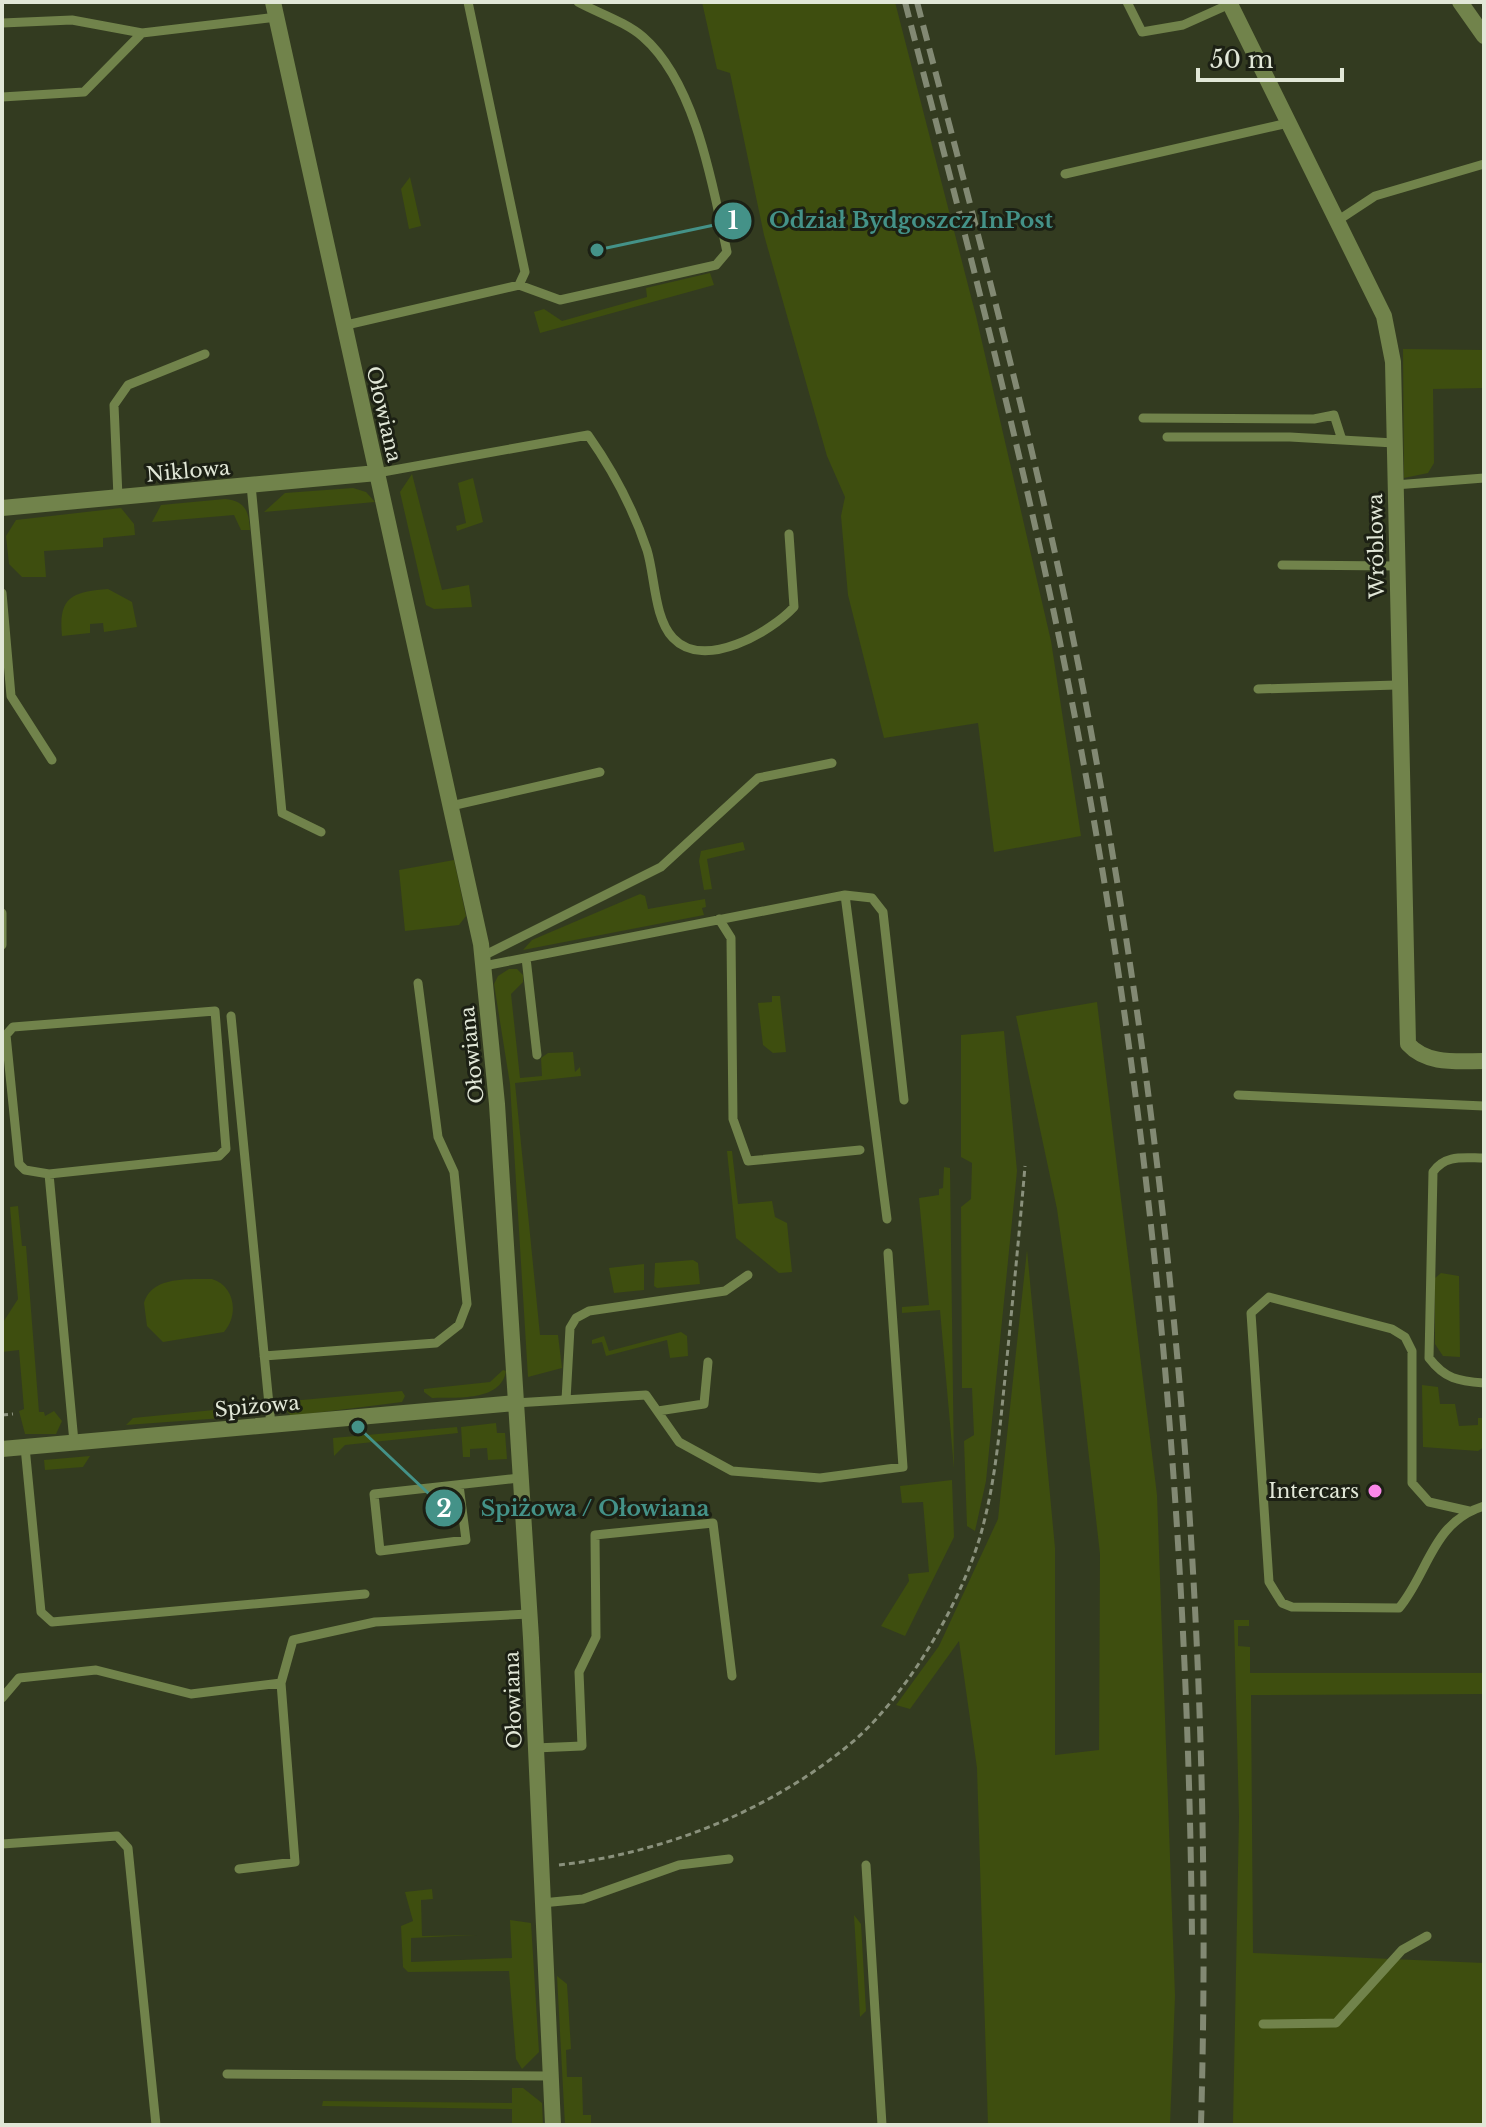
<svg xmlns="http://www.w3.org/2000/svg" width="1486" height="2127" viewBox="0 0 1486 2127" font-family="'Libre Baskerville',serif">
  <rect width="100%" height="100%" fill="#333b20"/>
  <path fill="#3e4e0f" d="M 702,2 L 895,2 L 976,316 L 1051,641 L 1081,836 L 994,852 L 978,723 L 884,738 L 848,595 L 841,516 L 845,497 L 827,456 L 764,235 L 730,73 L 717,69 Z
    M 410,177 L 421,226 L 409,229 L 401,189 Z
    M 710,273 L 714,285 L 540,333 L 534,312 L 544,309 L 562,321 L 647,297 L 646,288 Z
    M 1403,349 L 1484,350 L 1484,388 L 1433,389 L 1434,463 L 1428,473 L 1404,478 Z
    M 412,474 L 442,590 L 469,585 L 472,607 L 434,609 L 426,605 L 400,492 Z
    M 473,478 L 483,522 L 457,531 L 456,526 L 466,523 L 458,483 Z
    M 353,488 L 366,492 L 375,502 L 264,512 L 285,493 Z
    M 225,499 C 245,501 249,511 250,530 L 241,530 L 234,515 L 152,522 L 161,505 Z
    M 121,508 L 134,524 L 135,535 L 103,538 L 103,547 L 44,551 L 46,577 L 22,577 L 9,564 L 6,536 L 16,520 Z
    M 108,589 L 132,602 L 137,627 L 104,632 L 103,623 L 90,624 L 90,633 L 62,636 C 58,596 73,592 108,589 Z
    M 743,842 L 745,850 L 707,859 L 712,889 L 704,890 L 699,861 L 701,851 Z
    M 454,860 L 466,916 L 459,925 L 405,931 L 399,870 Z
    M 640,894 L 645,896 L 648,909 L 705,899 L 706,907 L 702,908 L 704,915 L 523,950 L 532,940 Z
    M 509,969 L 517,969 L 523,975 L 523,982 L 511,994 L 520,1078 L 542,1076 L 541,1058 L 548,1053 L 573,1052 L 575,1072 L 580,1067 L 581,1076 L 515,1083 L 540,1335 L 558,1335 L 562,1368 L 528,1377 L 510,1084 L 494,984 L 498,976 Z
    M 772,996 L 780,996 L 786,1052 L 773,1053 L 763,1045 L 758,1003 L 772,1002 Z
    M 1097,1002 L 1157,1495 L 1175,1996 L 1170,2125 L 988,2125 L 977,1768 L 959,1641 L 910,1709 L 896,1705 L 939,1646 L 998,1519 L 1027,1250 L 1055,1548 L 1055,1755 L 1099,1750 L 1100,1554 L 1078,1360 L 1057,1209 L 1016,1016 Z
    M 1004,1031 L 1017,1171 L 986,1481 L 975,1531 L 967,1526 L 964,1441 L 974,1435 L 972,1388 L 962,1388 L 961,1207 L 971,1199 L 972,1163 L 961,1157 L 961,1035 Z
    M 727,1151 L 732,1151 L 738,1204 L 772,1201 L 775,1217 L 787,1223 L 792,1272 L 779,1273 L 736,1238 Z
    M 944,1167 L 950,1168 L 954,1469 L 940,1310 L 902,1313 L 902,1307 L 929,1305 L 919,1198 L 939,1195 L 939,1189 L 943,1188 Z
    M 18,1206 L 22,1246 L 26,1246 L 39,1412 L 44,1412 L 45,1416 L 54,1411 L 62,1421 L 56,1434 L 25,1434 L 19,1411 L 24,1409 L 19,1350 L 2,1352 L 2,1324 L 18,1299 L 10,1207 Z
    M 693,1260 L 698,1263 L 700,1284 L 657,1288 L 654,1286 L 655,1263 Z
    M 644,1264 L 644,1290 L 614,1293 L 609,1268 Z
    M 1441,1273 L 1459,1276 L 1460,1357 L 1443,1356 L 1435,1344 L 1435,1278 Z
    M 212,1279 C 235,1286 239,1315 224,1332 L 163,1342 L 147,1326 L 144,1303 C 151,1276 189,1279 212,1279 Z
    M 681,1332 L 687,1336 L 688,1356 L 670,1358 L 667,1340 L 606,1356 L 602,1342 L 592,1344 L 592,1340 L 604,1336 L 609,1351 Z
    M 503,1370 L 506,1371 C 501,1402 456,1397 432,1398 L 424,1392 L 424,1389 L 490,1382 Z
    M 1422,1385 L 1438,1387 L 1440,1404 L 1455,1404 L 1459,1426 L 1478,1425 L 1478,1418 L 1484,1418 L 1484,1447 L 1478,1451 L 1423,1447 Z
    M 402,1391 L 405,1396 L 402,1402 L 291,1416 L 279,1402 Z
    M 214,1410 L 222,1413 L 223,1418 L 126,1425 L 133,1418 Z
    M 496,1423 L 497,1433 L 505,1433 L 507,1459 L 488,1460 L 487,1448 L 470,1449 L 470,1457 L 463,1457 L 461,1427 Z
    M 457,1427 L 458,1433 L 345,1445 L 334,1456 L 333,1438 Z
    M 90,1456 L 83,1467 L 45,1470 L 44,1460 Z
    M 952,1480 L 954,1537 L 905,1636 L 881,1626 L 909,1581 L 908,1574 L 929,1572 L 923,1502 L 902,1503 L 900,1486 Z
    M 1234,1620 L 1249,1620 L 1249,1626 L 1238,1626 L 1238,1646 L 1250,1647 L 1250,1673 L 1484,1673 L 1484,1694 L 1251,1695 L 1253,1953 L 1484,1963 L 1484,2125 L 1233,2125 L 1239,1816 Z
    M 432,1889 L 433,1899 L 421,1900 L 422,1936 L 477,1935 L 411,1938 L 411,1962 L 512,1958 L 510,1920 L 531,1923 L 539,2052 L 522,2069 L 516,2059 L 509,1971 L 408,1972 L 403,1967 L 401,1926 L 413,1921 L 405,1892 Z
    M 854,1915 L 861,1924 L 866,2011 L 860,2017 Z
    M 557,1976 L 567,1984 L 571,2049 L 566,2050 L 567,2077 L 582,2077 L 583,2115 L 591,2115 L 591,2125 L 565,2125 Z
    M 512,2088 L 523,2088 L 542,2103 L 543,2125 L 516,2125 L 512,2123 L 512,2109 L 322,2106 L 323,2101 L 512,2103 Z"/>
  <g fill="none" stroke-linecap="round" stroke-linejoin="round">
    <path stroke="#8a917c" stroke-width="3" stroke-dasharray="6 4" stroke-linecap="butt" d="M 2,1415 L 13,1414
      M 559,1865 C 665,1853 775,1809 856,1739 C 911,1690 967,1593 984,1522 C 996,1475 1000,1426 1005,1378 C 1012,1307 1019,1237 1025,1166"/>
    <path stroke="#71834b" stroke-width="9" d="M 468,2 L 525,272 L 519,285
      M 1127,2 L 1142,32 L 1183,25 L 1230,4
      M 2,23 L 72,20 L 142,33 L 277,17
      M 2,97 L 84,92 L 142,33
      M 1065,174 L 1288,123
      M 1337,221 L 1375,196 L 1484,164
      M 342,326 L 519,285 L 560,300 L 716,265 L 727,252 C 713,187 696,83 643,37 C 626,22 598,13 578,2
      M 1143,418 L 1314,419 L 1334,415 L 1342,440
      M 1167,437 L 1290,437 L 1394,443
      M 377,473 L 588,435 C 612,469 634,511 647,550 C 655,576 654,618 673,638 C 704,671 771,632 794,607 L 789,534
      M 251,485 L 282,813 L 321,832
      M 1395,485 L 1484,478
      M 118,497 L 114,405 L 128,385 L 205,354
      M 1282,565 L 1396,566
      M 2,593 L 11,696 L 52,760
      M 1258,689 L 1397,685
      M 451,806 L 600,772
      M 845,895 L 872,898 L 883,912 L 904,1100
      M 2,913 L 2,945
      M 719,919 L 731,938 L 733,1119 L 748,1161 L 860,1150
      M 483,956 L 661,867 L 758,778 L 832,763
      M 526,958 L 537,1055
      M 484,966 L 845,895 L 887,1219
      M 231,1016 L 271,1425
      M 1238,1095 L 1484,1106
      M 1484,1158 C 1464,1158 1445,1154 1433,1172 L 1429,1358 C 1445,1379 1458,1381 1484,1383
      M 49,1174 L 25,1170 L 19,1164 L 6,1035 L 13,1027 L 215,1011 L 226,1149 L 219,1156 L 49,1174 L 74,1442
      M 264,1356 L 436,1343 L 459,1325 L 467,1304 L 454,1172 L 438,1137 L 418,983
      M 566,1400 L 570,1328 L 576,1318 L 589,1311 L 725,1291 L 748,1275
      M 515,1403 L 646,1395 L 679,1442 L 732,1471 L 820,1478 L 903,1467 L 888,1253
      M 658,1411 L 704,1404 L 708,1362
      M 25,1447 L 41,1612 L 52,1622 L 365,1594
      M 459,1485 L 466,1540 L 380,1551 L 374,1494 L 520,1478
      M 1469,1511 L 1429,1502 L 1412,1483 L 1412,1351 L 1405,1337 L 1392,1329 L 1269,1297 L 1251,1313 L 1269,1582 L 1282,1603 L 1292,1607 L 1399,1608 C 1429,1572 1432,1522 1484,1506
      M 2,1698 L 19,1678 L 96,1670 L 191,1694 L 281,1683
      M 535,1748 L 582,1746 L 579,1672 L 596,1637 L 595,1535 L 713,1523 L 732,1676
      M 2,1844 L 117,1836 L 128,1848 L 156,2125
      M 866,1865 L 882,2125
      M 239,1869 L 295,1862 L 281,1683 L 293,1640 L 375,1622 L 529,1614
      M 542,1903 L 583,1899 L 679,1865 L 729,1859
      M 1263,2024 L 1336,2023 L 1402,1950 L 1427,1936
      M 227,2074 L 550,2076"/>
    <path stroke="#71834b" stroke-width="16" d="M 273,2 L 481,944 L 497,1104 L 531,1638 L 553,2125
      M 1229,2 L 1384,316 L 1393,362 L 1408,1044 C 1427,1065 1457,1061 1484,1061
      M 1460,2 L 1484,36
      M 2,508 L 377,473
      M 2,1449 L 515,1403"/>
    <path stroke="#828973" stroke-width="6" stroke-dasharray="16 8" stroke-linecap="butt" d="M 905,2 C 970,253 1036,504 1083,760 C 1155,1149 1188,1542 1192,1937
      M 917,2 C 983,253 1051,504 1096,759 C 1178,1210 1214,1667 1201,2125"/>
  </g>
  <circle fill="#fa87e8" stroke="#1c2014" stroke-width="3" cx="1375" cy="1491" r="8"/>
  <g text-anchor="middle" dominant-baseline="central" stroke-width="6" stroke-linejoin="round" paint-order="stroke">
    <g font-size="20" fill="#e1e7d7" stroke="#1c2014">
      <text transform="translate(384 414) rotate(77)">Ołowiana</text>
      <text transform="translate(188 471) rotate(-5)">Niklowa</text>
      <text transform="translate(1376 546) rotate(-91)">Wróblowa</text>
      <text transform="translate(472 1055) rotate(-96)">Ołowiana</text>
      <text transform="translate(257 1406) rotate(-5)">Spiżowa</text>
      <text transform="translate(513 1700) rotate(-92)">Ołowiana</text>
    </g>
    <g font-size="20" fill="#e1e7d7" stroke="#1c2014" text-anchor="end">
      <text x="1359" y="1491">Intercars</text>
    </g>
  </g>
  <path fill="none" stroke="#449288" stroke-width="3" d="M597 250L733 221M358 1427L444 1508"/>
  <g fill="#449288" stroke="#1c2014" stroke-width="3">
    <circle cx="597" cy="250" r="8"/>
    <circle cx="358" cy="1427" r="8"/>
    <circle cx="733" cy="221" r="20"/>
    <circle cx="444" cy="1508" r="20"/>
  </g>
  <g font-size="24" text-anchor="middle" font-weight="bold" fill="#fff">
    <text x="733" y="229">1</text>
    <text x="444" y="1517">2</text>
  </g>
  <g font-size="22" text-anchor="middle" font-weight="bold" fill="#449288" stroke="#1c2014" stroke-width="6" stroke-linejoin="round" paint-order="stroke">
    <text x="911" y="228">Odział Bydgoszcz InPost</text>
    <text x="595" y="1516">Spiżowa / Ołowiana</text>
  </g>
  <rect width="1486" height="2127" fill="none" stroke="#e1e7d7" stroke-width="8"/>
  <path d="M1198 68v12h144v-12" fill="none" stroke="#e1e7d7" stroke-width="4"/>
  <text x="1210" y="68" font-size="24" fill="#e1e7d7" stroke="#1c2014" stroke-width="6" paint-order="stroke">50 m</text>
</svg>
